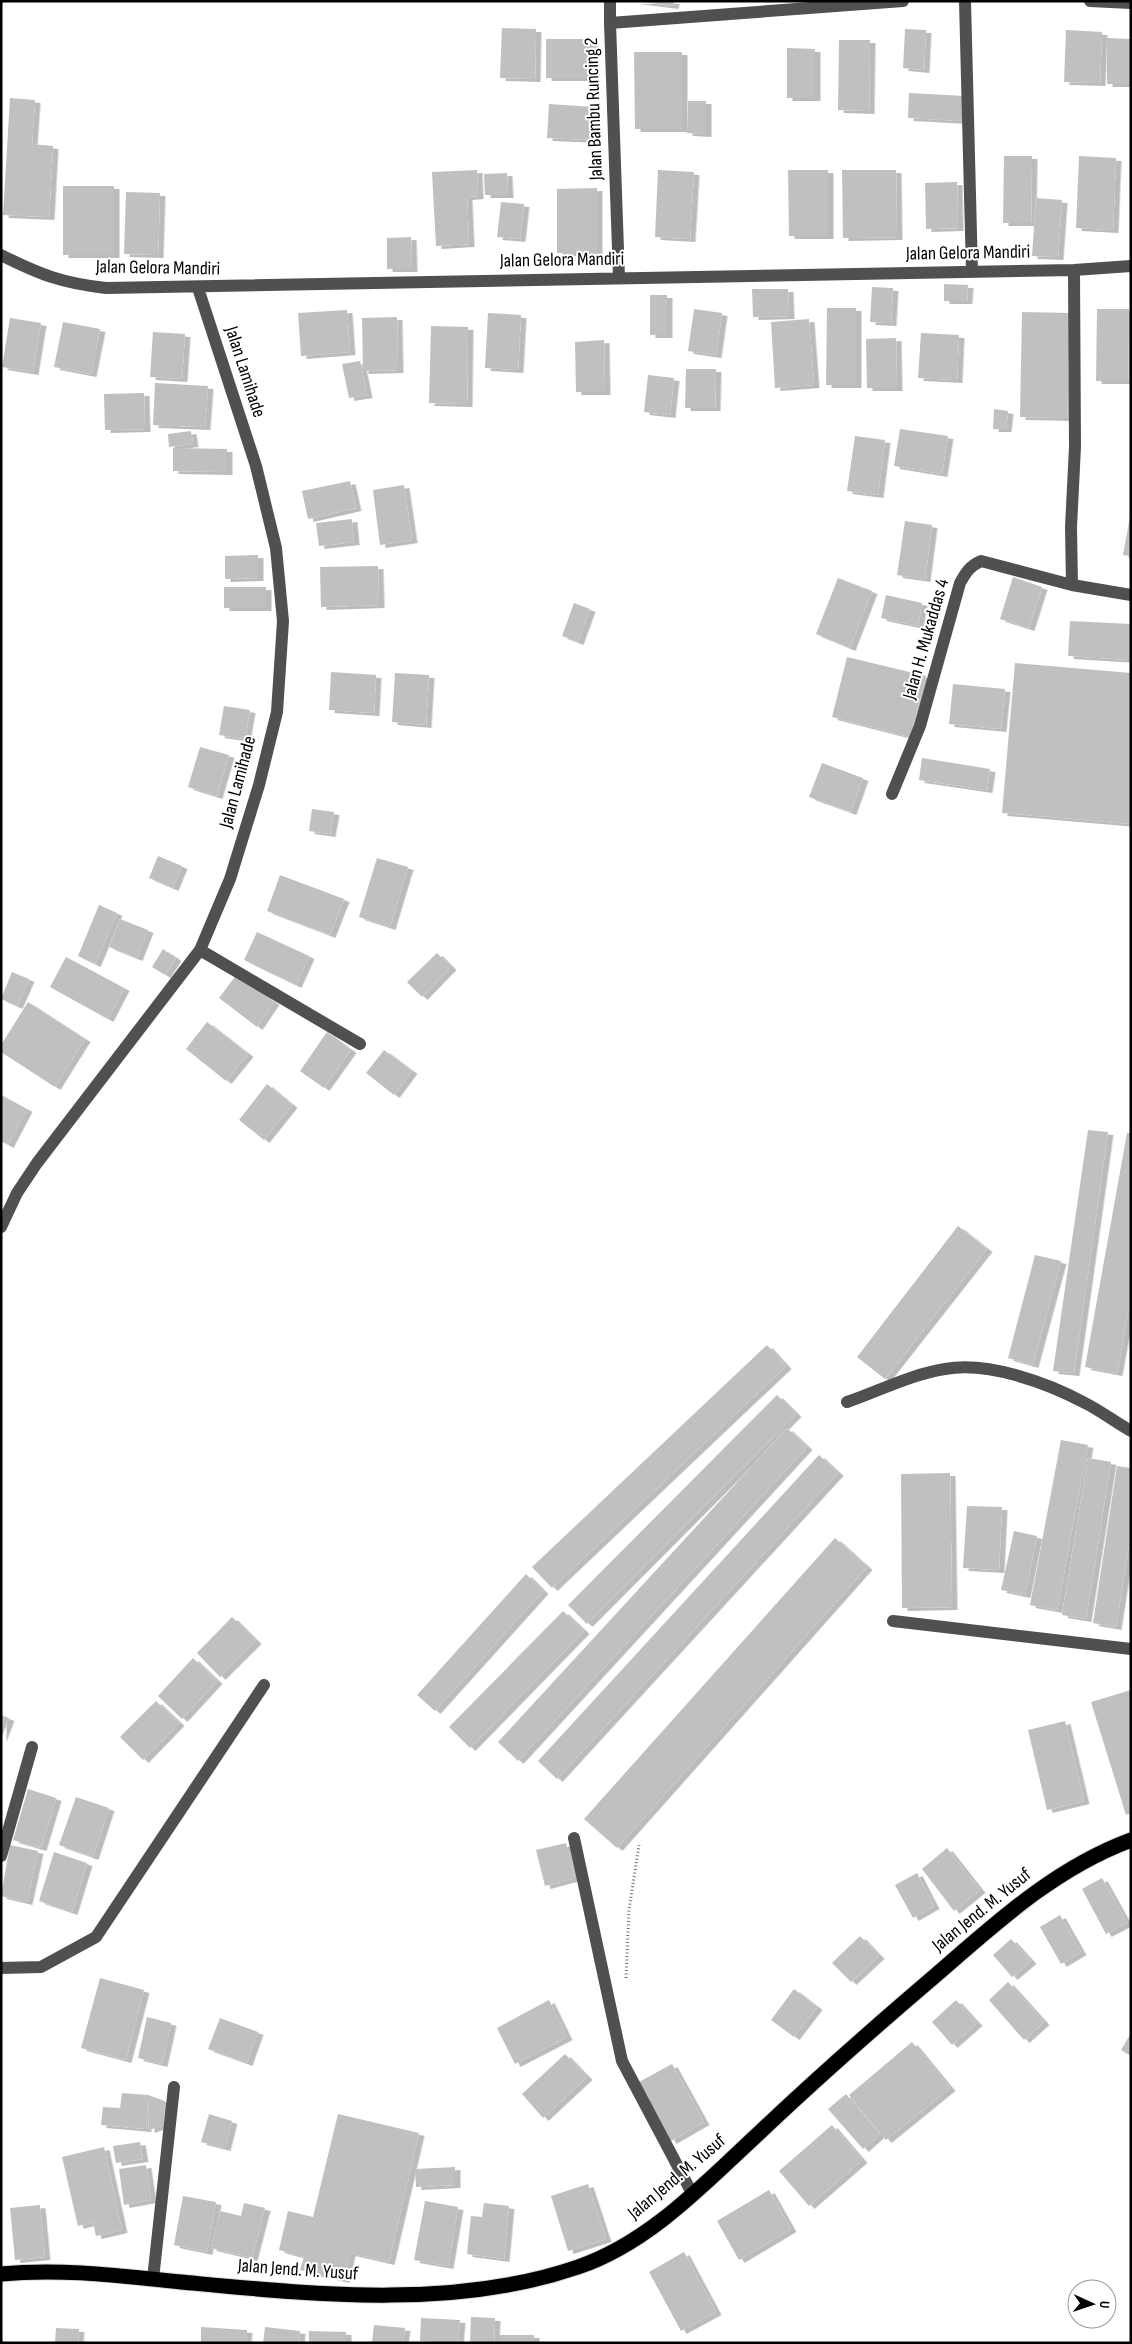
<svg xmlns="http://www.w3.org/2000/svg" width="1132" height="2344" viewBox="0 0 1132 2344" font-family="'Sofia Sans Condensed',sans-serif">
  <defs>
    <filter id="shadow"><feDropShadow dx="5.5" dy="3" stdDeviation="0" flood-color="#0004"/></filter>
  </defs>
  <rect width="100%" height="100%" fill="#fff"/>
  <path fill="#c0c0c0" filter="url(#shadow)" d="M 634,1 L 674,1 L 673,6 Z
    M 502,28 L 536,29 L 535,79 L 500,78 Z
    M 905,29 L 926,30 L 924,70 L 903,68 Z
    M 1066,30 L 1102,32 L 1100,83 L 1064,82 Z
    M 1107,38 L 1131,39 L 1131,84 L 1107,84 Z
    M 546,39 L 593,39 L 594,78 L 546,78 Z
    M 839,40 L 870,40 L 869,111 L 838,110 Z
    M 787,48 L 815,49 L 815,98 L 787,98 Z
    M 634,52 L 682,52 L 682,129 L 635,129 Z
    M 909,93 L 965,96 L 963,121 L 908,118 Z
    M 10,98 L 35,100 L 32,144 L 53,146 L 49,217 L 3,215 Z
    M 688,101 L 706,101 L 706,134 L 687,133 Z
    M 549,104 L 594,107 L 593,140 L 547,138 Z
    M 1004,156 L 1032,156 L 1031,223 L 1003,223 Z
    M 1079,156 L 1116,158 L 1113,230 L 1076,228 Z
    M 477,170 L 478,196 L 467,197 L 469,244 L 436,246 L 432,172 Z
    M 658,170 L 694,172 L 690,239 L 655,237 Z
    M 788,170 L 828,170 L 828,236 L 789,236 Z
    M 842,170 L 896,170 L 897,237 L 843,238 Z
    M 507,173 L 508,195 L 485,195 L 484,174 Z
    M 957,182 L 958,228 L 926,229 L 925,183 Z
    M 63,186 L 114,186 L 114,255 L 63,255 Z
    M 597,188 L 597,253 L 557,253 L 557,189 Z
    M 126,192 L 160,193 L 158,255 L 124,254 Z
    M 1036,198 L 1062,200 L 1058,257 L 1032,256 Z
    M 501,202 L 524,204 L 520,239 L 497,237 Z
    M 411,237 L 412,269 L 387,269 L 387,238 Z
    M 944,284 L 968,285 L 967,301 L 944,301 Z
    M 872,287 L 893,288 L 891,323 L 870,322 Z
    M 752,289 L 788,289 L 789,316 L 753,317 Z
    M 650,295 L 667,295 L 667,335 L 650,335 Z
    M 827,308 L 856,308 L 856,385 L 826,385 Z
    M 694,309 L 722,313 L 716,355 L 688,351 Z
    M 1097,309 L 1129,309 L 1128,381 L 1096,381 Z
    M 347,310 L 350,352 L 301,356 L 298,313 Z
    M 1022,312 L 1070,313 L 1067,418 L 1020,417 Z
    M 488,313 L 521,315 L 518,370 L 485,368 Z
    M 397,317 L 398,370 L 363,371 L 362,318 Z
    M 10,318 L 41,323 L 33,372 L 2,367 Z
    M 809,319 L 814,385 L 775,388 L 771,322 Z
    M 63,322 L 100,329 L 91,374 L 54,367 Z
    M 431,326 L 468,327 L 467,404 L 429,403 Z
    M 153,332 L 185,334 L 182,379 L 150,377 Z
    M 921,333 L 959,335 L 957,380 L 918,378 Z
    M 896,338 L 897,388 L 867,388 L 866,339 Z
    M 604,340 L 605,392 L 576,392 L 575,342 Z
    M 360,361 L 367,395 L 349,398 L 342,364 Z
    M 686,369 L 716,369 L 715,408 L 685,408 Z
    M 648,375 L 674,378 L 670,415 L 644,412 Z
    M 155,383 L 208,386 L 205,427 L 153,425 Z
    M 144,393 L 145,429 L 105,430 L 104,394 Z
    M 994,409 L 1008,411 L 1006,429 L 993,429 Z
    M 900,429 L 948,436 L 942,474 L 894,466 Z
    M 191,431 L 193,444 L 169,447 L 168,434 Z
    M 855,436 L 885,440 L 878,495 L 847,491 Z
    M 173,448 L 227,449 L 227,472 L 173,471 Z
    M 350,481 L 356,508 L 308,519 L 302,491 Z
    M 404,485 L 412,540 L 380,545 L 373,490 Z
    M 1130,517 L 1131,518 L 1131,556 L 1123,555 Z
    M 352,519 L 354,542 L 319,546 L 316,523 Z
    M 905,521 L 932,525 L 925,579 L 897,575 Z
    M 258,555 L 258,578 L 225,579 L 225,556 Z
    M 378,566 L 379,605 L 321,607 L 320,567 Z
    M 1013,577 L 1042,587 L 1029,628 L 1000,619 Z
    M 838,578 L 872,591 L 850,648 L 816,634 Z
    M 224,587 L 266,587 L 266,608 L 224,608 Z
    M 886,595 L 922,603 L 918,626 L 881,618 Z
    M 574,603 L 590,609 L 578,642 L 562,636 Z
    M 1070,621 L 1131,624 L 1131,660 L 1068,656 Z
    M 847,657 L 926,676 L 910,737 L 832,717 Z
    M 1015,663 L 1131,673 L 1131,824 L 1002,813 Z
    M 331,672 L 376,675 L 374,713 L 329,710 Z
    M 395,673 L 429,675 L 426,725 L 392,722 Z
    M 953,684 L 1005,689 L 1001,729 L 949,724 Z
    M 224,706 L 250,710 L 245,739 L 219,735 Z
    M 200,747 L 229,755 L 217,796 L 188,787 Z
    M 922,758 L 990,769 L 987,790 L 919,780 Z
    M 822,763 L 863,778 L 851,812 L 809,797 Z
    M 312,809 L 334,812 L 330,834 L 309,831 Z
    M 158,856 L 182,866 L 173,888 L 149,878 Z
    M 377,858 L 408,867 L 390,927 L 359,917 Z
    M 280,875 L 344,899 L 330,935 L 267,911 Z
    M 99,905 L 117,913 L 95,964 L 78,956 Z
    M 120,919 L 148,930 L 137,958 L 109,947 Z
    M 257,932 L 309,956 L 296,985 L 244,960 Z
    M 163,949 L 176,958 L 165,975 L 152,967 Z
    M 437,953 L 451,967 L 422,997 L 407,982 Z
    M 66,957 L 124,988 L 108,1019 L 50,987 Z
    M 12,972 L 29,979 L 17,1006 L 1,999 Z
    M 237,974 L 274,1002 L 257,1027 L 219,998 Z
    M 28,1002 L 85,1039 L 55,1087 L 1,1052 L 1,1045 Z
    M 207,1022 L 248,1054 L 226,1081 L 186,1049 Z
    M 327,1032 L 351,1050 L 324,1088 L 300,1071 Z
    M 384,1050 L 412,1071 L 394,1095 L 366,1073 Z
    M 267,1084 L 292,1105 L 264,1140 L 239,1120 Z
    M 1,1095 L 27,1109 L 8,1145 L 1,1141 Z
    M 1088,1130 L 1108,1132 L 1074,1373 L 1053,1371 Z
    M 1127,1133 L 1131,1133 L 1131,1297 L 1117,1373 L 1085,1367 Z
    M 958,1226 L 987,1249 L 885,1379 L 857,1357 Z
    M 1035,1255 L 1061,1261 L 1033,1365 L 1008,1358 Z
    M 767,1345 L 786,1366 L 552,1588 L 532,1567 Z
    M 777,1395 L 796,1414 L 587,1624 L 568,1605 Z
    M 787,1428 L 807,1447 L 518,1761 L 498,1742 Z
    M 1061,1440 L 1088,1445 L 1057,1610 L 1030,1605 Z
    M 819,1455 L 838,1473 L 557,1779 L 538,1761 Z
    M 1088,1458 L 1111,1462 L 1086,1619 L 1062,1615 Z
    M 1117,1466 L 1131,1468 L 1131,1531 L 1116,1627 L 1093,1623 Z
    M 950,1473 L 952,1607 L 902,1608 L 901,1474 Z
    M 967,1506 L 1002,1507 L 999,1570 L 963,1568 Z
    M 1014,1531 L 1037,1536 L 1025,1595 L 1001,1590 Z
    M 835,1538 L 867,1567 L 617,1848 L 584,1819 Z
    M 526,1574 L 543,1591 L 435,1711 L 417,1695 Z
    M 563,1611 L 584,1631 L 470,1748 L 449,1727 Z
    M 232,1617 L 256,1641 L 220,1677 L 197,1653 Z
    M 193,1658 L 217,1681 L 182,1719 L 158,1696 Z
    M 1131,1690 L 1131,1813 L 1126,1815 L 1091,1702 Z
    M 156,1701 L 179,1723 L 143,1760 L 120,1737 Z
    M 1,1715 L 9,1718 L 1,1739 Z
    M 1065,1721 L 1084,1801 L 1047,1810 L 1028,1730 Z
    M 28,1789 L 56,1798 L 41,1848 L 13,1840 Z
    M 76,1797 L 109,1808 L 93,1857 L 59,1845 Z
    M 566,1843 L 575,1878 L 545,1886 L 536,1850 Z
    M 10,1845 L 38,1851 L 27,1902 L 1,1896 Z
    M 947,1848 L 980,1890 L 954,1911 L 922,1869 Z
    M 54,1852 L 87,1863 L 72,1912 L 39,1901 Z
    M 917,1873 L 934,1906 L 913,1918 L 895,1885 Z
    M 1102,1878 L 1127,1923 L 1106,1934 L 1082,1889 Z
    M 1060,1915 L 1081,1952 L 1061,1964 L 1040,1927 Z
    M 860,1936 L 879,1956 L 851,1982 L 832,1963 Z
    M 1011,1939 L 1031,1961 L 1012,1977 L 993,1955 Z
    M 100,1978 L 144,1990 L 126,2060 L 81,2048 Z
    M 1008,1982 L 1044,2022 L 1024,2040 L 989,2000 Z
    M 794,1989 L 817,2007 L 794,2037 L 771,2020 Z
    M 549,2000 L 567,2037 L 515,2064 L 497,2028 Z
    M 956,2000 L 977,2023 L 952,2045 L 932,2022 Z
    M 147,2017 L 171,2023 L 162,2064 L 138,2058 Z
    M 220,2018 L 258,2032 L 247,2063 L 208,2049 Z
    M 1131,2033 L 1131,2056 L 1121,2050 Z
    M 912,2042 L 950,2088 L 886,2140 L 849,2095 Z
    M 565,2054 L 587,2077 L 543,2118 L 522,2094 Z
    M 672,2064 L 704,2122 L 671,2141 L 639,2082 Z
    M 122,2093 L 148,2095 L 165,2101 L 164,2125 L 149,2130 L 148,2098 L 146,2129 L 101,2125 L 103,2107 L 120,2108 Z
    M 846,2094 L 880,2134 L 863,2149 L 828,2109 Z
    M 209,2114 L 232,2121 L 225,2148 L 201,2142 Z
    M 338,2114 L 419,2133 L 389,2262 L 350,2253 L 344,2280 L 300,2270 L 304,2257 L 279,2250 L 288,2211 L 313,2217 Z
    M 832,2125 L 862,2160 L 809,2206 L 779,2171 Z
    M 140,2142 L 143,2159 L 116,2163 L 113,2146 Z
    M 104,2147 L 122,2230 L 96,2236 L 93,2222 L 78,2226 L 62,2157 Z
    M 146,2165 L 151,2200 L 124,2205 L 119,2169 Z
    M 455,2167 L 455,2185 L 416,2187 L 415,2169 Z
    M 588,2184 L 606,2239 L 568,2251 L 551,2196 Z
    M 769,2190 L 791,2229 L 739,2260 L 717,2221 Z
    M 183,2196 L 216,2202 L 207,2252 L 174,2245 Z
    M 425,2201 L 458,2207 L 448,2266 L 414,2260 Z
    M 244,2203 L 265,2208 L 252,2258 L 211,2248 L 220,2211 L 241,2216 Z
    M 484,2203 L 509,2206 L 504,2259 L 467,2254 L 471,2216 L 482,2217 Z
    M 40,2205 L 45,2257 L 15,2260 L 10,2208 Z
    M 684,2252 L 716,2312 L 681,2331 L 649,2272 Z
    M 471,2317 L 495,2318 L 494,2343 L 470,2343 Z
    M 421,2318 L 460,2320 L 458,2343 L 420,2341 Z
    M 374,2325 L 405,2328 L 403,2343 L 372,2343 Z
    M 201,2327 L 247,2330 L 246,2343 L 201,2343 Z
    M 265,2327 L 300,2331 L 299,2343 L 263,2343 Z
    M 56,2328 L 79,2329 L 78,2343 L 55,2343 Z
    M 309,2331 L 346,2332 L 346,2343 L 309,2343 Z
    M 499,2335 L 534,2335 L 534,2343 L 499,2343 Z"/>
  <g fill="none" stroke-linecap="round" stroke-linejoin="round">
    <defs>
      <path id="highway" d="M 1,2274 C 61,2268 122,2276 181,2282 C 310,2294 453,2310 578,2267 C 649,2243 704,2184 758,2134 C 816,2079 875,2027 936,1975 C 996,1923 1055,1868 1131,1840"/>
    </defs>
    <use href="#highway" stroke="#dbdbdb" stroke-width="17"/>
    <path stroke="#727272" stroke-width="3" stroke-dasharray="1 2.5" stroke-linecap="butt" d="M 626,1978 L 629,1910 L 639,1845"/>
    <path stroke="#505050" stroke-width="12" d="M 610,1 L 610,23
      M 965,1 L 972,272
      M 1090,1 L 1131,3
      M 1,255 C 41,275 62,283 106,288 L 1074,270 L 1131,266
      M 619,278 L 610,23 L 903,1
      M 1072,585 L 1071,527 L 1075,447 L 1074,270
      M 892,794 L 920,726 L 960,583 C 966,572 970,566 981,561 L 1072,585 L 1131,595
      M 200,950 L 360,1044
      M 1,1227 L 17,1193 L 37,1163 L 200,950 L 230,879 L 259,785 L 277,712 L 283,621 L 276,548 L 256,466 L 198,288
      M 847,1402 C 879,1391 912,1374 945,1369 C 988,1361 1048,1383 1085,1403 C 1101,1411 1115,1422 1131,1431
      M 893,1621 L 1131,1649
      M 574,1838 L 622,2061 L 693,2195
      M 1,1856 L 32,1747
      M 1,1968 L 41,1967 L 96,1937 L 264,1685
      M 153,2279 L 174,2087"/>
    <use href="#highway" stroke="#000" stroke-width="15"/>
  </g>
  <g text-anchor="middle" dominant-baseline="central" stroke-width="4" stroke-linejoin="round" paint-order="stroke">
    <g font-size="19" fill="#000" stroke="#fff">
      <text transform="translate(594 109) rotate(-92)">Jalan Bambu Runcing 2</text>
      <text transform="translate(968 253) rotate(-1)">Jalan Gelora Mandiri</text>
      <text transform="translate(562 260) rotate(-1)">Jalan Gelora Mandiri</text>
      <text transform="translate(158 268) rotate(1)">Jalan Gelora Mandiri</text>
      <text transform="translate(245 372) rotate(72)">Jalan Lamihade</text>
      <text transform="translate(926 639) rotate(-74)">Jalan H. Mukaddas 4</text>
      <text transform="translate(238 782) rotate(-75)">Jalan Lamihade</text>
      <text transform="translate(982 1910) rotate(-39)">Jalan Jend. M. Yusuf</text>
      <text transform="translate(677 2177) rotate(-40)">Jalan Jend. M. Yusuf</text>
      <text transform="translate(298 2270) rotate(4)">Jalan Jend. M. Yusuf</text>
    </g>
  </g>
  <rect width="1132" height="2344" fill="none" stroke="#000000" stroke-width="5"/>
  <g transform="translate(1092 2304) rotate(93)"><circle r="24" fill="#ffffff" stroke="#999999"/>
  <path d="M0-4L9 19L0 12L-9 19Z" fill="#000000"/>
  <text y="-8" font-size="14" font-weight="bold" text-anchor="middle" fill="#000000">U</text>
  </g>
</svg>
